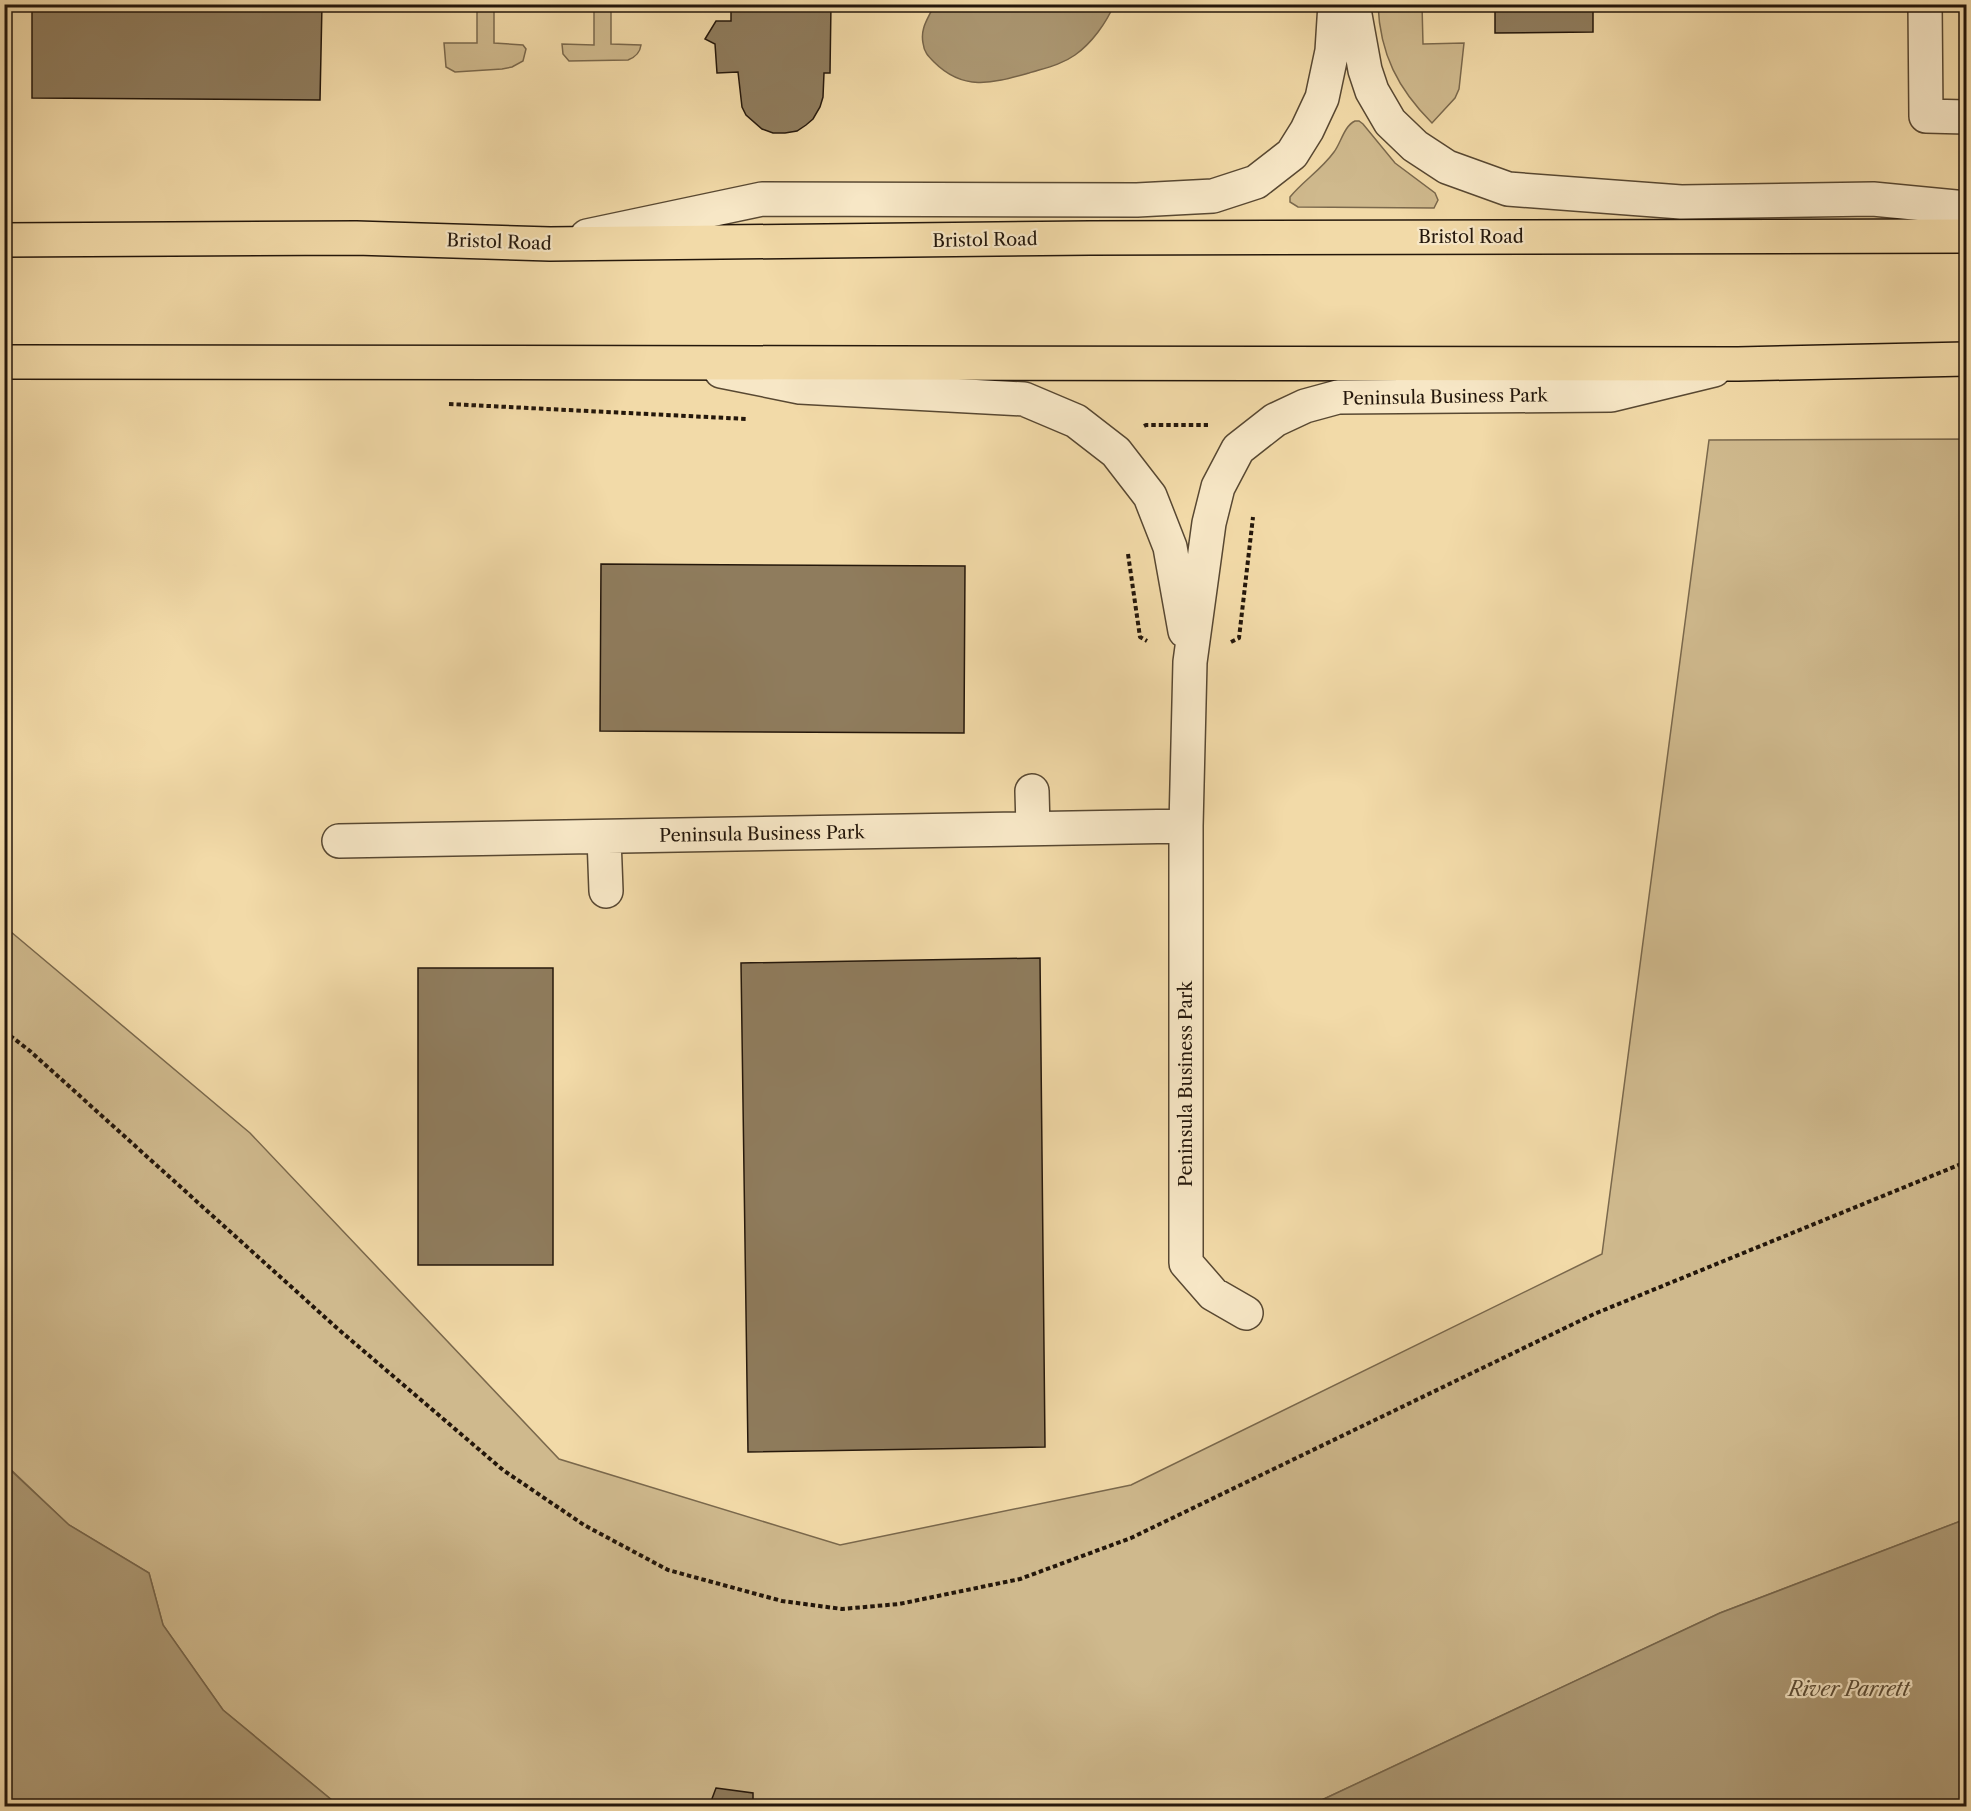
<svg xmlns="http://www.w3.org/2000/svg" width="1971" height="1811" viewBox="0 0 1971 1811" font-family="'Libre Caslon Text',serif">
  <rect width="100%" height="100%" fill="#f2daa8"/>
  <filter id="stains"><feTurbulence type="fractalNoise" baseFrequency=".00333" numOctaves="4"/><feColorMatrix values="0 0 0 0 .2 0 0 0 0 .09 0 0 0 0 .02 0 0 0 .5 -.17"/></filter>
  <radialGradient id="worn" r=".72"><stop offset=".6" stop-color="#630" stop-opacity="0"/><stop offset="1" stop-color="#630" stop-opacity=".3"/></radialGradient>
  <path fill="#cfb98d" stroke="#7a684c" stroke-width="1.5" d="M 611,4 L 611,44 L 641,45 C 640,53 636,57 628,60 L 569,61 L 563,54 L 562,44 L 594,45 L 594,5 Z
    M 477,5 L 494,5 L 494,43 L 523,45 L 526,49 L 523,61 L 512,67 L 502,69 L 455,72 L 446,67 L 444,43 L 477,43 Z
    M 1378,5 L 1422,5 L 1423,44 L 1464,43 L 1459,89 L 1455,98 L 1432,123 C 1398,89 1380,54 1378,5 Z
    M 1355,121 L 1359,121 L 1363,124 L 1395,163 L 1435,193 L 1438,200 L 1434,208 L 1298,207 L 1290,202 L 1290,197 C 1303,181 1321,170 1334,152 C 1341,143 1344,126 1355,121 Z
    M 1966,439 L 1966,1519 L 1720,1613 L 1309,1806 L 339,1806 L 223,1710 L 163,1625 L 149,1573 L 69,1525 L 5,1464 L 4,926 L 250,1133 L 559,1459 L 840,1545 L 1131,1485 L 1602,1254 L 1709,440 Z"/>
  <path fill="#ac9873" stroke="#766449" stroke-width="1.5" d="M 934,5 L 934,4 L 1114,5 C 1106,23 1092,43 1075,55 C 1061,65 1045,68 1029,73 C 993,83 964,92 934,62 C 928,56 924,52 923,43 C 920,27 929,18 934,5 Z
    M 4,1464 L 69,1525 L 149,1573 L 163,1625 L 223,1710 L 339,1806 L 5,1806 Z
    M 1966,1519 L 1966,1806 L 1309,1806 L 1720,1613 Z"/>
  <path fill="#8f7c5d" stroke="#24170b" stroke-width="1.5" d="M 32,4 L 322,4 L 320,100 L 32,98 Z
    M 731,4 L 831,4 L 830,73 L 824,73 L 823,97 L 820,107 L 813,119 L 806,125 L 797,131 L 785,133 L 773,133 L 762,129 L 746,115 L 742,107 L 738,72 L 717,73 L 715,44 L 705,39 L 716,21 L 731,21 Z
    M 1495,4 L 1593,4 L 1593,32 L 1495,33 Z
    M 1960,4 L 1966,4 L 1966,88 L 1961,88 Z
    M 601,564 L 965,566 L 964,733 L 600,731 Z
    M 1040,958 L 1045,1447 L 748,1452 L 741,963 Z
    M 418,968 L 553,968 L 553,1265 L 418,1265 Z
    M 716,1788 L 753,1793 L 753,1806 L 712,1806 L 710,1804 Z"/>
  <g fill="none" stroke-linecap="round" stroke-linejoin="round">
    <defs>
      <path id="minor" d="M 1353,4 L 1365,70 L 1372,91 L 1390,122 L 1415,146 L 1447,167 L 1508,189 L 1681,202 L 1873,199 L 1966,208
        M 1925,4 L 1926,116 L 1966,117
        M 587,236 L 762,199 L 1137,200 L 1213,196 L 1256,182 L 1292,154 L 1307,130 L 1322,98 L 1332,51 L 1335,4
        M 721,371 L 800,387 L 1024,399 L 1076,421 L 1116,452 L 1150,496 L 1170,547 L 1185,631
        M 1032,791 L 1033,828
        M 604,838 L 606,891
        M 339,841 L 1186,826
        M 1246,1313 L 1213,1294 L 1186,1263 L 1186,826 L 1190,662 L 1209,523 L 1218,487 L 1238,449 L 1275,420 L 1305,406 L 1338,397 L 1611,395 L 1714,370"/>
      <path id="major" d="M 4,240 L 356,238 L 550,244 L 1090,238 L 1966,236
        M 4,362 L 1738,364 L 1966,359"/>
    </defs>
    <use href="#minor" stroke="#584832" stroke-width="36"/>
    <use href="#major" stroke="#24170b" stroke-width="36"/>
    <path stroke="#24170b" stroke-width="4" stroke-dasharray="4.5 3" stroke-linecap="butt" d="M 449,404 L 747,419
      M 1144,426 L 1146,425 L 1208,425
      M 1128,554 L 1140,637 L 1147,641
      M 1231,642 L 1239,638 L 1253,517
      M 4,1031 L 30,1051 L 338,1329 L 503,1470 L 584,1525 L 668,1570 L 782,1601 L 842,1609 L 899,1604 L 1020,1579 L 1131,1538 L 1594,1314 L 1966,1162"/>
    <use href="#minor" stroke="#f7e7c6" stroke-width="33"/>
    <use href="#major" stroke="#f2daa8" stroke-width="33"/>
  </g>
  <g text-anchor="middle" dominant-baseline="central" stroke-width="4.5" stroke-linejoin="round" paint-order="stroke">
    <g font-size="18" fill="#24170b" stroke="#f7e7c6">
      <text x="1471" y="237">Bristol Road</text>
      <text transform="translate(985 240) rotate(-1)">Bristol Road</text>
      <text transform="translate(499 242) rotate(2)">Bristol Road</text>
      <text transform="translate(1445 397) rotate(-1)">Peninsula Business Park</text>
      <text transform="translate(762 834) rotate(-1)">Peninsula Business Park</text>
      <text transform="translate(1186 1084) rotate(-90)">Peninsula Business Park</text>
    </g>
    <g font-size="20" font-style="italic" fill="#5a4b35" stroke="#f7e7c6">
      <text x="1849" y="1689">River Parrett</text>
    </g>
  </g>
  <rect width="1971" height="1811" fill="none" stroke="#f2daa8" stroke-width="24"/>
  <rect x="6" y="6" width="1959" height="1799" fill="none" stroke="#24170b" stroke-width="3"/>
  <rect x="12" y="12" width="1947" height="1787" fill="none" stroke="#24170b" stroke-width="1.5"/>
  <rect width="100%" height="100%" filter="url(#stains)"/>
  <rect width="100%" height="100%" fill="url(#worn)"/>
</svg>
